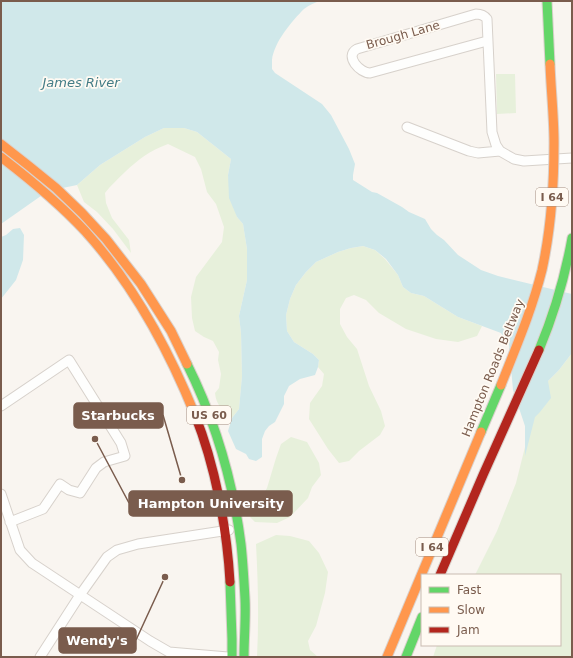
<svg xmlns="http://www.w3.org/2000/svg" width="573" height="658" viewBox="0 0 573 658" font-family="'DejaVu Sans',sans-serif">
  <rect width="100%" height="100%" fill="#f9f5f0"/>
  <path fill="#e7f0db" d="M 496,74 L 515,74 L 516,113 L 497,114 Z
    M 164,128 L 184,128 L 197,132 L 231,159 L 228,175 L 237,217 L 243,224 L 247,249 L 247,280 L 239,316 L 241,333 L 242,376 L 239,409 L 232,418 C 223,411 216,405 215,393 L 219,388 L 221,374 L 218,360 L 219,352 L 213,341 L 204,337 L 195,331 L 192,318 L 191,297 L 196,277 L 222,242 L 224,227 L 216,204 L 207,192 L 201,169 L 195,157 L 168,144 C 149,151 139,159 125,172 C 118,179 111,185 105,193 L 106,203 L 112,218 L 129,240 L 131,253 L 113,229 L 97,212 L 84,202 L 77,185 L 100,165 L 145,137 Z
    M 363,246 L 375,250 L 385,259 L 398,275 L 403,287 L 411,293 L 424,296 L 458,317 L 482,326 L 477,336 L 458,342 L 436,339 L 406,329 L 379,313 L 366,300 L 354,295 L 346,298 L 340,309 L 340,324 L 347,337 L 357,349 L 369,386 L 381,411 L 385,426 L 380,435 L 359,451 L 349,461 L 339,463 L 328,449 L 309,419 L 310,403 L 322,386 L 324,374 L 318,367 L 319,360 L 313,354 L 294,342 L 287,331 L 286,315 L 290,299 L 296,285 L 306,272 L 316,262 L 338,252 L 351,248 Z
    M 572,353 L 572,657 L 433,657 L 437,645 L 560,645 L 560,575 L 475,575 L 497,531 L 516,483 L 531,423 L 548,381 L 559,370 Z
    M 291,437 L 307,442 L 319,463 L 321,475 L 312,487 L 308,498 L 290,517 L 277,523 L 255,522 L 250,517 L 258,504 L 267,488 L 276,458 L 281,444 Z
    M 276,535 L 290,536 L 309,541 L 319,553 L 328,572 L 325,593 L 316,626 L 308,641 L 310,650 L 318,657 L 257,657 C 259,619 258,582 256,544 Z"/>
  <path fill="#d0e8ea" d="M 1,1 L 322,1 C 315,2 309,5 304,9 C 292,21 274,42 272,60 C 272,63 272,66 272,69 L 275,73 L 322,104 L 331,115 L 349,149 L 355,164 L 353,175 L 353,180 L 372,192 L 377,193 L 402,207 L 409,212 L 425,219 L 431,229 L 437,235 L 444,240 L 458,255 L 481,270 L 498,276 L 572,294 L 572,353 L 559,370 L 548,381 L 551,398 L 540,412 L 535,417 L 525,456 L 525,426 L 513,390 L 509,345 L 501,333 L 458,317 L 424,296 L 411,293 L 403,287 L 398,275 L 386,259 L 375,250 L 363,246 L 351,248 L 338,252 L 316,262 L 306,272 L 296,285 L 290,299 L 286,315 L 287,331 L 294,342 L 313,354 L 319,360 L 318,367 L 315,375 L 300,379 L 289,386 L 284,396 L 284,404 L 275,422 L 269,426 L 265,431 L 262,439 L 262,457 L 256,461 L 249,459 L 246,454 L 236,449 L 228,431 L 232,418 L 239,409 L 242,376 L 241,333 L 239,316 L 247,280 L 247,249 L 243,224 L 237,217 L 229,198 L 228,175 L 231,159 L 197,132 L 184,128 L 164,128 L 145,137 L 100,165 L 77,185 L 48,191 L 1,224 Z
    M 20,228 L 24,235 L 23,260 L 16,280 L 1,299 L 1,237 L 6,235 L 13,229 Z"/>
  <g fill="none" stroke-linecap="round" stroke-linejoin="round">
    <defs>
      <path id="street" d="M 487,41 L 370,73 C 360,73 344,56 357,49 L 476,14 C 481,14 484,15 487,19 L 492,132 L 496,145 L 500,151
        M 407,127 L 469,151 L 478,153 L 500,151 L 514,159 L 524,161 L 572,158
        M 1,406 L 69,360 L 121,443 L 125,456 L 104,462 L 96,468 L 80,493 L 69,490 L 60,484 L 43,509 L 10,522
        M 1,494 L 20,550 L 32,563 L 150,641 L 169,652 L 228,657
        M 40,657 L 80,595 L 107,557 L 117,550 L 138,544 L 229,530"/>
      <path id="fast" d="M 539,350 C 554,314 565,277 572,238
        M 187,364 C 215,420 233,482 241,544 C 243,562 244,581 245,599 C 246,618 244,638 244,657
        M 481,432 L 501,385
        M 230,582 L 232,639 L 232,657
        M 406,657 L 422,617"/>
      <path id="slow" d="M 1,144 L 29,166 L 56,188 L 82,213 L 106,239 L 141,284 L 171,331 L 187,364
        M 1,157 C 31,180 60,204 85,231 C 133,284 168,348 195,415
        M 387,657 L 481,432"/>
      <path id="jam" d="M 195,415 C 215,465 227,528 230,582
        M 440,575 L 483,475 L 539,350"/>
    </defs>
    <use href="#street" stroke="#d7d1cb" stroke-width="11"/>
    <use href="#fast" stroke="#dad1cc" stroke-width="11"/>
    <use href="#slow" stroke="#dad1cc" stroke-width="11"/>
    <use href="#jam" stroke="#dad1cc" stroke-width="11"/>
    <use href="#street" stroke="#fefefd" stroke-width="9"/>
    <use href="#fast" stroke="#63d668" stroke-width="9"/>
    <use href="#slow" stroke="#ff974d" stroke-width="9"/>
    <use href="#jam" stroke="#b3261e" stroke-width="9"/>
    <defs>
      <path id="fast-bridge" d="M 547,1 L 550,64"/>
      <path id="slow-bridge" d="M 501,385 C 516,347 532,310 542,270 C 551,229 554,186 554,143 C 554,117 551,91 550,64"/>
    </defs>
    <use href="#fast-bridge" stroke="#dad1cc" stroke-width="11" stroke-linecap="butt"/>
    <use href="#slow-bridge" stroke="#dad1cc" stroke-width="11" stroke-linecap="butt"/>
    <use href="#fast-bridge" stroke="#63d668" stroke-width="9"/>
    <use href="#slow-bridge" stroke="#ff974d" stroke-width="9"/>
  </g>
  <g text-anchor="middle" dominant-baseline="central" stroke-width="3.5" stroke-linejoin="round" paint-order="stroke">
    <g fill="#fffaf3" stroke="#a28b7f" stroke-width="1">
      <rect x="536" y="188" width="32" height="18" rx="3"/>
      <rect x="187" y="406" width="44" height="18" rx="3"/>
      <rect x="416" y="538" width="32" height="18" rx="3"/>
    </g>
    <g font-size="11" font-weight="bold" fill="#7a5c4d">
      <text x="552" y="197">I 64</text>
      <text x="209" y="415">US 60</text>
      <text x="432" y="547">I 64</text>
    </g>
    <g font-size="12" fill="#7a5c4d" stroke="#fffaf3">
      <text transform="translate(403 35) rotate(-16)">Brough Lane</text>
      <text transform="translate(493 368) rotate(-68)">Hampton Roads Beltway</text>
    </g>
    <g font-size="13" font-style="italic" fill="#437c86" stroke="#fffaf3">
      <text x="81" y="82">James River</text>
    </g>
  </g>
  <path fill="none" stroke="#7a5c4d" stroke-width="1.5" d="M182 480L163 415M95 439L129 503M165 577L136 640"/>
  <g fill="#7a5c4d" stroke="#fffaf3" stroke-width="1.5">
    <circle cx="182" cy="480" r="4"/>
    <circle cx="95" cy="439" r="4"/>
    <circle cx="165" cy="577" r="4"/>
  </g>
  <g fill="#7a5c4d" stroke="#7a5c4d" stroke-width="1.5">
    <rect x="74" y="403" width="89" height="25" rx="4"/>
    <rect x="129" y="491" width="163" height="25" rx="4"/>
    <rect x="59" y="628" width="77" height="25" rx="4"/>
  </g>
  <g font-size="13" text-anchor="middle" font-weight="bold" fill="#fff">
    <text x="118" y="420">Starbucks</text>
    <text x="211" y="508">Hampton University</text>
    <text x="97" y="645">Wendy's</text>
  </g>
  <rect width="573" height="658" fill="none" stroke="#7a5c4d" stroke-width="4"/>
  <rect x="421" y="574" width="140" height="72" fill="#fffaf3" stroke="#cabbb1"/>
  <rect x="429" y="587" width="20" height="6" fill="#63d668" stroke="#cabbb1"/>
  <text x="457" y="594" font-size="12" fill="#7a5c4d">Fast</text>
  <rect x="429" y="607" width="20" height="6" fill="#ff974d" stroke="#cabbb1"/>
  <text x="457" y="614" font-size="12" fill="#7a5c4d">Slow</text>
  <rect x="429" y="627" width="20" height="6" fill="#b3261e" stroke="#cabbb1"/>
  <text x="457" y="634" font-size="12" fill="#7a5c4d">Jam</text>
</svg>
